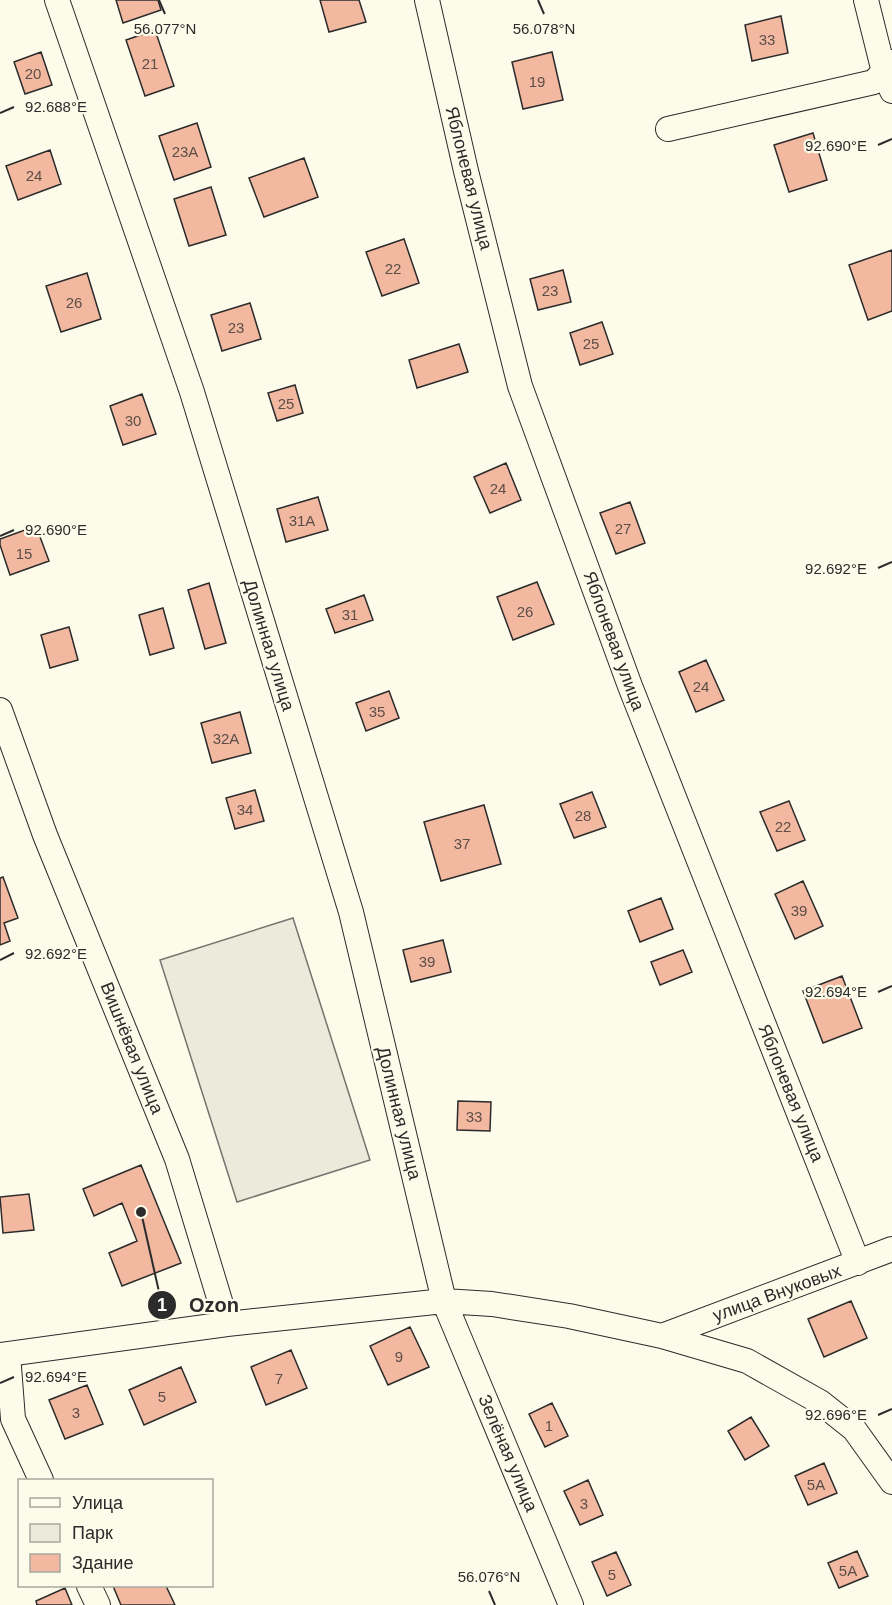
<svg xmlns="http://www.w3.org/2000/svg" width="892" height="1605" viewBox="0 0 892 1605" font-family="Helvetica,sans-serif">
  <rect width="100%" height="100%" fill="#fdfbea"/>
  <path fill="#ecebdb" stroke="#74746e" stroke-width="1.5" d="M 293,918 L 370,1160 L 237,1202 L 160,960 Z"/>
  <path fill="#f2b8a0" stroke="#2b2b2b" stroke-width="1.5" d="M 116,0 L 158,0 L 161,10 L 123,23 Z
    M 320,0 L 359,0 L 366,22 L 329,32 Z
    M 781,16 L 788,53 L 752,61 L 745,25 Z
    M 155,30 L 174,86 L 145,96 L 126,40 Z
    M 41,52 L 52,85 L 25,94 L 14,62 Z
    M 552,52 L 563,100 L 523,109 L 512,62 Z
    M 197,123 L 211,167 L 174,180 L 159,136 Z
    M 813,133 L 827,180 L 789,192 L 774,145 Z
    M 50,150 L 61,184 L 18,200 L 6,166 Z
    M 304,158 L 318,197 L 264,217 L 249,178 Z
    M 211,187 L 226,235 L 189,246 L 174,199 Z
    M 404,239 L 419,283 L 382,296 L 366,252 Z
    M 892,250 L 892,311 L 868,320 L 849,265 Z
    M 563,270 L 571,302 L 538,310 L 530,279 Z
    M 87,273 L 101,319 L 61,332 L 46,286 Z
    M 250,303 L 261,339 L 222,351 L 211,315 Z
    M 602,322 L 613,354 L 580,365 L 570,333 Z
    M 459,344 L 468,372 L 417,388 L 409,360 Z
    M 295,385 L 303,413 L 277,421 L 268,393 Z
    M 142,394 L 156,434 L 123,445 L 110,406 Z
    M 506,463 L 521,500 L 490,513 L 474,477 Z
    M 318,497 L 328,530 L 286,542 L 277,509 Z
    M 630,502 L 645,543 L 616,554 L 600,513 Z
    M 36,526 L 49,561 L 10,575 L 0,545 L 0,539 Z
    M 537,582 L 554,624 L 513,640 L 497,597 Z
    M 209,583 L 226,643 L 205,649 L 188,590 Z
    M 364,595 L 373,620 L 335,633 L 326,609 Z
    M 163,608 L 174,648 L 150,655 L 139,615 Z
    M 69,627 L 78,660 L 50,668 L 41,635 Z
    M 706,660 L 724,700 L 696,712 L 679,672 Z
    M 389,691 L 399,718 L 366,731 L 356,703 Z
    M 240,712 L 251,753 L 212,763 L 201,723 Z
    M 255,790 L 264,821 L 235,829 L 226,798 Z
    M 592,792 L 606,827 L 574,838 L 560,804 Z
    M 789,801 L 805,840 L 777,851 L 760,812 Z
    M 484,805 L 501,864 L 441,881 L 424,822 Z
    M 3,877 L 18,918 L 4,923 L 10,941 L 0,945 L 0,878 Z
    M 803,881 L 823,926 L 795,939 L 775,894 Z
    M 661,898 L 673,929 L 640,942 L 628,911 Z
    M 443,940 L 451,972 L 411,982 L 403,950 Z
    M 683,950 L 692,972 L 660,985 L 651,962 Z
    M 842,976 L 862,1028 L 823,1043 L 803,991 Z
    M 458,1101 L 491,1102 L 490,1131 L 457,1130 Z
    M 141,1165 L 181,1263 L 122,1286 L 109,1253 L 137,1241 L 122,1203 L 94,1216 L 83,1189 Z
    M 29,1194 L 34,1230 L 3,1233 L 0,1197 Z
    M 851,1301 L 867,1338 L 824,1357 L 808,1319 Z
    M 410,1327 L 429,1367 L 388,1385 L 370,1346 Z
    M 291,1350 L 307,1388 L 266,1405 L 251,1367 Z
    M 181,1367 L 196,1402 L 144,1425 L 129,1390 Z
    M 87,1385 L 103,1424 L 65,1439 L 49,1400 Z
    M 552,1403 L 568,1436 L 545,1447 L 529,1414 Z
    M 751,1417 L 769,1446 L 745,1460 L 728,1431 Z
    M 824,1463 L 837,1493 L 808,1505 L 795,1476 Z
    M 588,1480 L 603,1515 L 580,1525 L 564,1491 Z
    M 857,1551 L 868,1576 L 839,1588 L 828,1563 Z
    M 616,1552 L 631,1585 L 607,1596 L 592,1562 Z
    M 113,1586 L 166,1586 L 175,1605 L 121,1605 Z
    M 65,1588 L 72,1605 L 37,1605 L 36,1601 Z"/>
  <g fill="none" stroke-linecap="round" stroke-linejoin="round">
    <defs>
      <path id="minor" d="M 57,0 L 192,392 L 351,912 L 444,1301 L 571,1605
        M 427,0 L 466,171 L 520,386 L 630,686 L 858,1263
        M 866,0 L 884,72 L 892,91
        M 668,129 L 874,82 L 892,62
        M 0,710 L 45,835 L 177,1159 L 227,1324
        M 662,1336 L 892,1249
        M 8,1354 L 13,1419 L 41,1480
        M 0,1355 L 227,1324 L 444,1301 L 492,1304 L 569,1316 L 662,1336 L 747,1361 L 820,1402 L 854,1429 L 892,1482
        M 89,1586 L 98,1605"/>
    </defs>
    <use href="#minor" stroke="#2b2b2b" stroke-width="26"/>
    <use href="#minor" stroke="#fdfbea" stroke-width="24"/>
  </g>
  <path fill="none" stroke="#2b2b2b" stroke-width="2" d="M 159,0 L 165,14M 538,0 L 544,14M 0,113 L 14,107M 878,145 L 892,139M 0,536 L 14,530M 878,568 L 892,562M 0,960 L 14,953M 878,992 L 892,986M 0,1383 L 14,1377M 878,1415 L 892,1409M 489,1591 L 495,1605"/>
  <g text-anchor="middle" dominant-baseline="central" stroke-width="4.5" stroke-linejoin="round" paint-order="stroke">
    <g font-size="15" fill="#5d4e48">
      <text x="767" y="39">33</text>
      <text x="150" y="63">21</text>
      <text x="33" y="73">20</text>
      <text x="537" y="81">19</text>
      <text x="185" y="151">23А</text>
      <text x="34" y="175">24</text>
      <text x="393" y="268">22</text>
      <text x="550" y="290">23</text>
      <text x="74" y="302">26</text>
      <text x="236" y="327">23</text>
      <text x="591" y="343">25</text>
      <text x="286" y="403">25</text>
      <text x="133" y="420">30</text>
      <text x="498" y="488">24</text>
      <text x="302" y="520">31А</text>
      <text x="623" y="528">27</text>
      <text x="24" y="553">15</text>
      <text x="525" y="611">26</text>
      <text x="350" y="614">31</text>
      <text x="701" y="686">24</text>
      <text x="377" y="711">35</text>
      <text x="226" y="738">32А</text>
      <text x="245" y="809">34</text>
      <text x="583" y="815">28</text>
      <text x="783" y="826">22</text>
      <text x="462" y="843">37</text>
      <text x="799" y="910">39</text>
      <text x="427" y="961">39</text>
      <text x="474" y="1116">33</text>
      <text x="399" y="1356">9</text>
      <text x="279" y="1378">7</text>
      <text x="162" y="1396">5</text>
      <text x="76" y="1412">3</text>
      <text x="549" y="1425">1</text>
      <text x="816" y="1484">5А</text>
      <text x="584" y="1503">3</text>
      <text x="848" y="1570">5А</text>
      <text x="612" y="1574">5</text>
    </g>
    <g font-size="18" fill="#2b2b2b" stroke="#fdfbea">
      <text transform="translate(469 178) rotate(76)">Яблоневая улица</text>
      <text transform="translate(614 641) rotate(70)">Яблоневая улица</text>
      <text transform="translate(269 645) rotate(73)">Долинная улица</text>
      <text transform="translate(132 1048) rotate(68)">Вишнёвая улица</text>
      <text transform="translate(791 1093) rotate(68)">Яблоневая улица</text>
      <text transform="translate(399 1113) rotate(76)">Долинная улица</text>
      <text transform="translate(777 1293) rotate(-20)">улица Внуковых</text>
      <text transform="translate(508 1453) rotate(67)">Зелёная улица</text>
    </g>
  </g>
  <g font-size="15" text-anchor="middle" fill="#2b2b2b" stroke="#fdfbea" stroke-width="4.5" stroke-linejoin="round" paint-order="stroke">
    <text x="544" y="34">56.078°N</text>
    <text x="165" y="34">56.077°N</text>
    <text x="56" y="112">92.688°E</text>
    <text x="836" y="151">92.690°E</text>
    <text x="56" y="535">92.690°E</text>
    <text x="836" y="574">92.692°E</text>
    <text x="56" y="959">92.692°E</text>
    <text x="836" y="997">92.694°E</text>
    <text x="56" y="1382">92.694°E</text>
    <text x="836" y="1420">92.696°E</text>
    <text x="489" y="1582">56.076°N</text>
  </g>
  <path fill="none" stroke="#2b2b2b" stroke-width="2" d="M141 1212L162 1305"/>
  <g fill="#2b2b2b" stroke="#fdfbea" stroke-width="2">
    <circle cx="141" cy="1212" r="6"/>
    <circle cx="162" cy="1305" r="15"/>
  </g>
  <g font-size="18" text-anchor="middle" font-weight="bold" fill="#fff">
    <text x="162" y="1311">1</text>
  </g>
  <g font-size="20" text-anchor="middle" font-weight="bold" fill="#2b2b2b" stroke="#fdfbea" stroke-width="4.5" stroke-linejoin="round" paint-order="stroke">
    <text x="214" y="1312">Ozon</text>
  </g>
  <rect x="18" y="1479" width="195" height="108" fill="#fdfbea" stroke="#a9a89e" stroke-width="1.5"/>
  <rect x="30" y="1498" width="30" height="9" fill="#fdfbea" stroke="#a9a89e" stroke-width="1.5"/>
  <text x="72" y="1509" font-size="18" fill="#2b2b2b">Улица</text>
  <rect x="30" y="1524" width="30" height="18" fill="#ecebdb" stroke="#a9a89e" stroke-width="1.5"/>
  <text x="72" y="1539" font-size="18" fill="#2b2b2b">Парк</text>
  <rect x="30" y="1554" width="30" height="18" fill="#f2b8a0" stroke="#a9a89e" stroke-width="1.5"/>
  <text x="72" y="1569" font-size="18" fill="#2b2b2b">Здание</text>
</svg>
